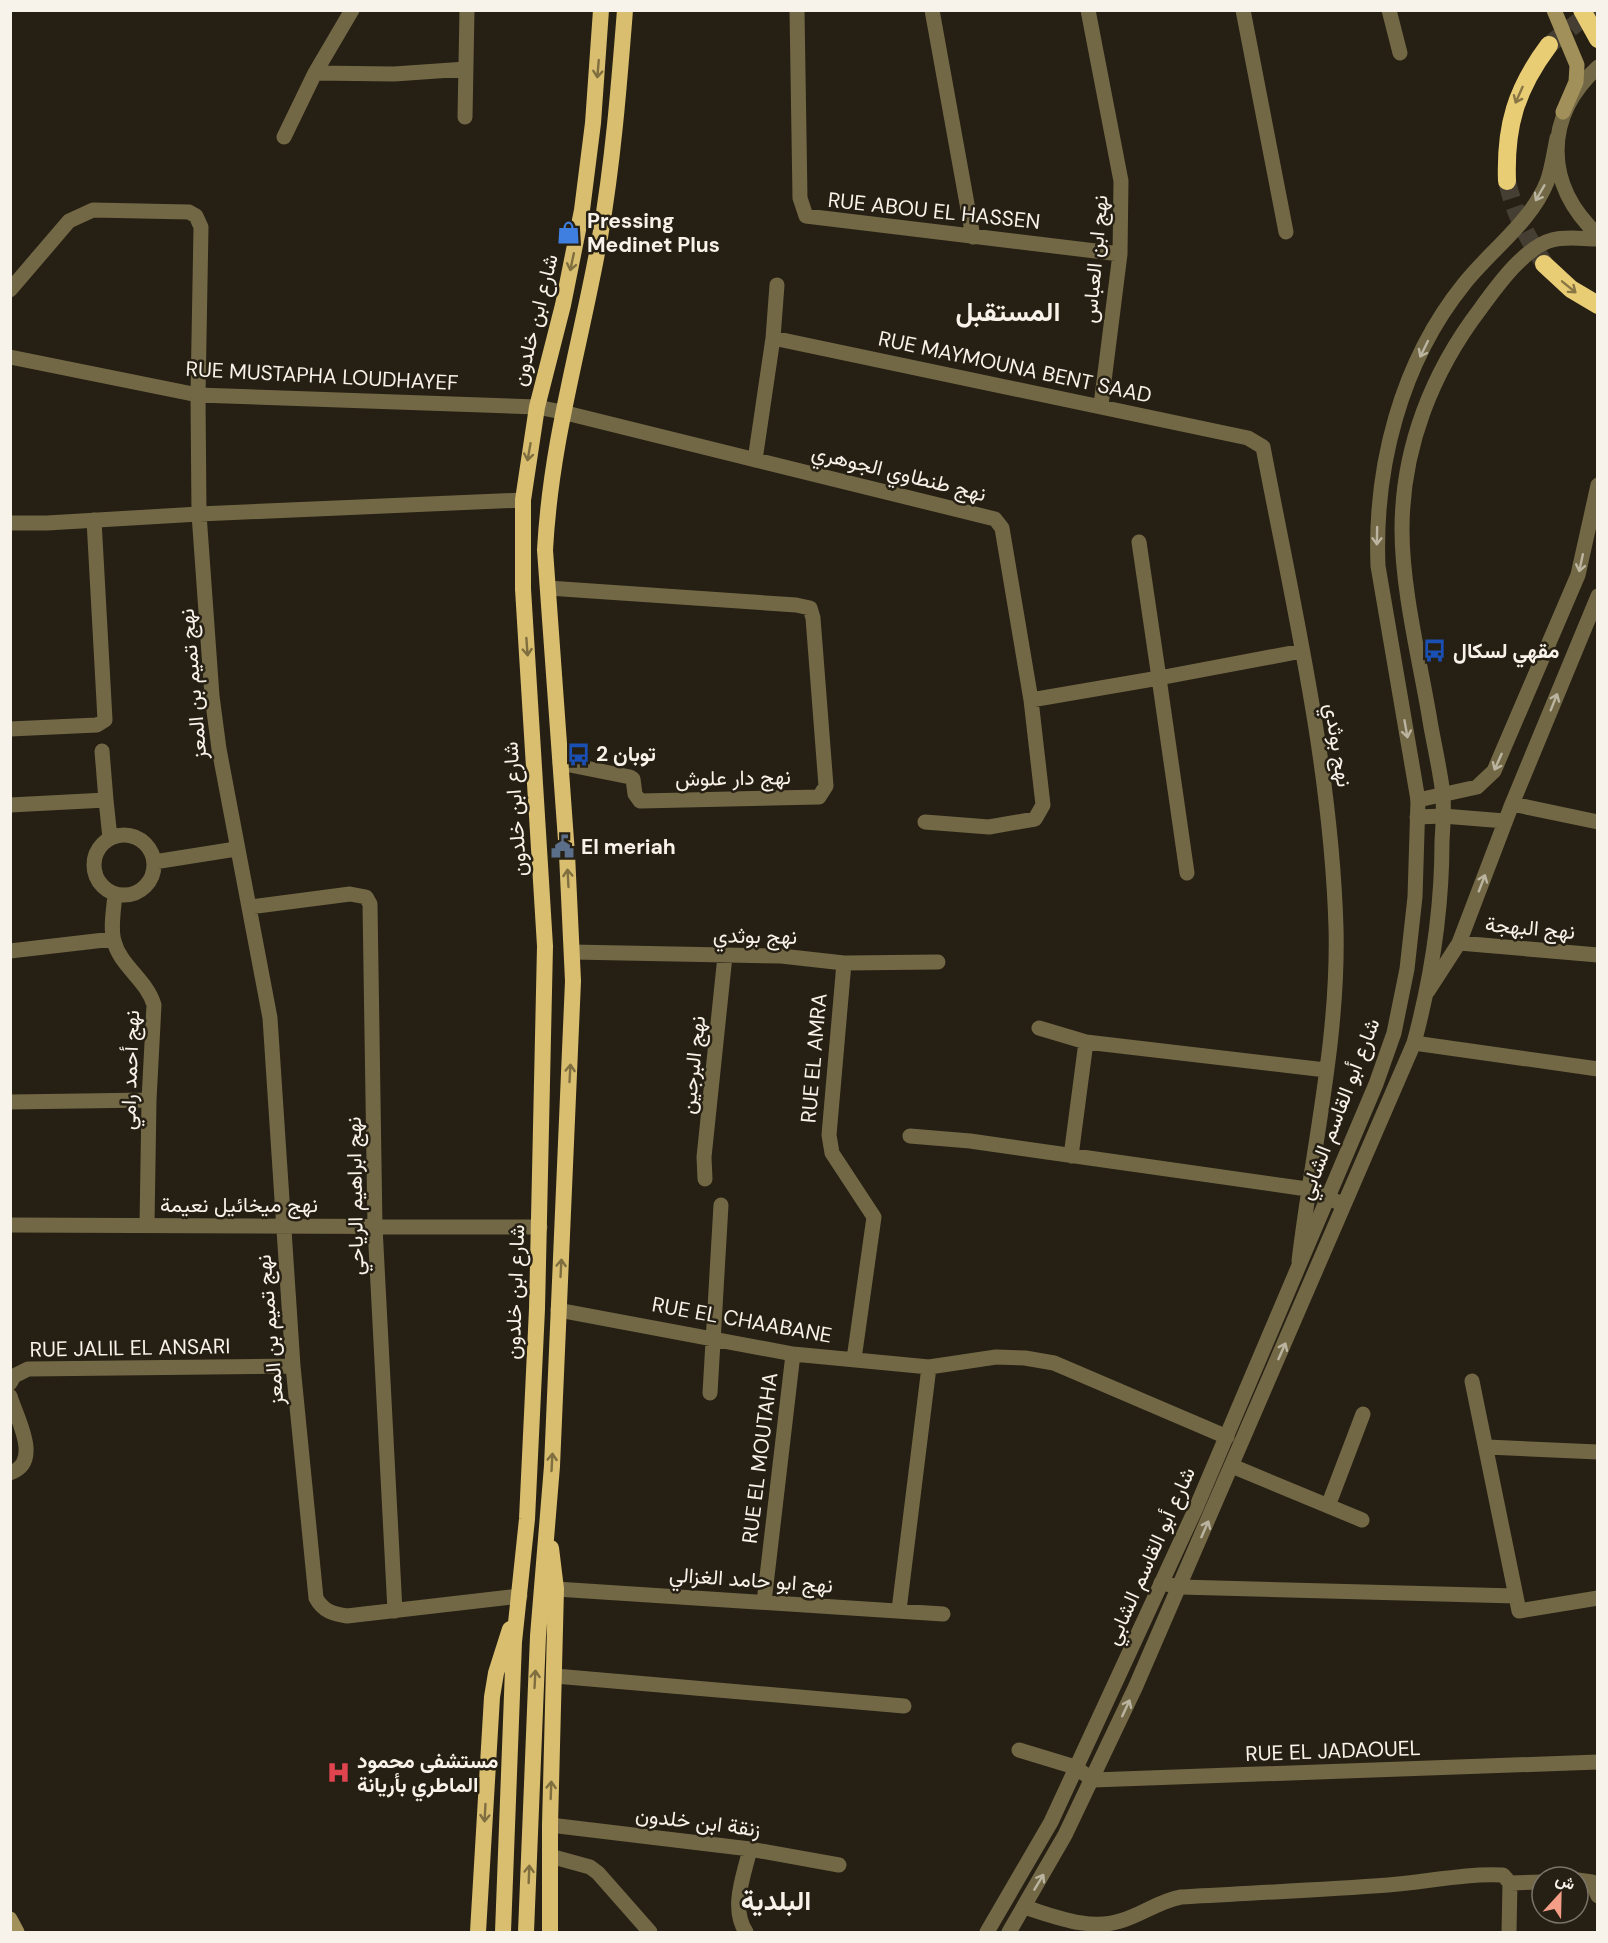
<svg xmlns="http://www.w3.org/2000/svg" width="1608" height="1943" viewBox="0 0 1608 1943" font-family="'DM Sans',Vazirmatn,sans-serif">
  <rect width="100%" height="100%" fill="#261f13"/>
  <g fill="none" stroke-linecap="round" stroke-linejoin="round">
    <path stroke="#453f33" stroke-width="18" stroke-dasharray="18 9" stroke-linecap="butt" d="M 1549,45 L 1578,22 L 1598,12
      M 1507,181 C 1514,212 1526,236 1544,263"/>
    <path stroke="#726846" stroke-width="15" d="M 797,10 L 800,198 L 806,216 L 1120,254
      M 932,10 L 973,237
      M 1088,10 L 1121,181 L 1120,254 L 1101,405
      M 1243,10 L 1286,232
      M 1389,10 L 1400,53
      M 315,73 L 394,74 L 466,69
      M 465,117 L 467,10
      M 284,137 L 315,73 L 352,10
      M 10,290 L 69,221 L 93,210 L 189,212 L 196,216 L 201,227 L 198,395 L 10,357
      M 773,338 L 1248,438 L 1263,447 C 1293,605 1331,765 1336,927 C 1339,1039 1312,1151 1299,1261
      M 562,412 L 995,519 L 1002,528 L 1031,700 L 1159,678 L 1139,542
      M 755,460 L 773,338 L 777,285
      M 548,588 L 796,605 L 810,608 L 813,618 L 826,786 L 819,797 L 640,801 L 635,794 L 633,779 L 630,777 L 560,763
      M 10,729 L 97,725 L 105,720 L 94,520
      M 106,800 L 110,838
      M 1418,800 L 1477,787 L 1494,771 L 1578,575 L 1598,485
      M 1512,804 L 1598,822
      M 10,805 L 106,800 L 102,751
      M 1417,817 L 1443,816 L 1505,821
      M 925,822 L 989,827 L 1035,819 L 1043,805 L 1031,700
      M94 865a30 30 0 1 1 60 0a30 30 0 1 1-60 0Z
      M 154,862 L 236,849
      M 1187,873 L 1159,678 L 1302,651
      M 115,894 C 114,908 110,928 114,941 C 120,966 147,980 154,1005 L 149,1100 L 147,1225
      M 250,907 L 350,894 L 366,897 L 370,904 L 375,1227 L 395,1611
      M 1459,943 L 1598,955
      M 10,951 L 113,939
      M 572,952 L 781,956 L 844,963 L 938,962
      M 844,963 L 829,1135 L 832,1153 L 874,1217 L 854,1359
      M 1428,991 L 1459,943 L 1512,804 L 1598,596
      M 1039,1028 L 1086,1042 L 1326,1070
      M 1414,1043 L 1598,1069
      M 10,1102 L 149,1100
      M 910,1136 L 970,1141 L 1307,1189 L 1340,1203
      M 1071,1156 L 1086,1042
      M 705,1179 L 704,1157 L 725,956
      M 10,1225 L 540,1227
      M 558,1310 L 793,1354 L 929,1367 L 996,1357 L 1025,1358 L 1054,1363 L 1227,1437
      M 1472,1381 L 1519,1611 L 1598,1598
      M 10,1383 L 14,1376 L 28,1369 L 293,1366
      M 710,1393 L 721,1205
      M 10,1396 C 16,1417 43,1462 10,1473
      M 1487,1447 L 1598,1452
      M 1232,1466 L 1362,1520
      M 1328,1506 L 1363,1414
      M 1161,1583 L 1180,1587 L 1516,1596
      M 556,1589 L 943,1614
      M 520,1596 L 347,1616 C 333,1614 323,1611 316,1598 L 293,1366 L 270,1018 L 219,749 L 212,696 L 199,514 L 523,500
      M 764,1602 L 793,1354
      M 899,1610 L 929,1367
      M 555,1676 L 904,1706
      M 1019,1750 L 1075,1767 L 1093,1780 L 1598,1762
      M 550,1825 L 750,1849 L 839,1865
      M 550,1856 L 590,1867 L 598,1873 L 650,1932
      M 1578,1880 L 1592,1882 L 1598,1896
      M 1024,1907 C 1054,1916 1089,1931 1120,1921 C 1141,1915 1159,1901 1181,1897 C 1250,1893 1319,1890 1388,1885 C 1427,1882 1465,1873 1503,1875 L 1510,1883 L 1542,1882
      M 746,1932 C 730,1908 744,1875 750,1849
      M 1509,1932 L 1510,1883"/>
    <path stroke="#726846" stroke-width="15" d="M 1598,67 C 1543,117 1544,185 1598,235
      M 10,523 L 47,523 L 199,514 L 198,395 L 537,407 L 562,412
      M 987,1932 L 1051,1822 L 1196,1508 L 1376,1084 L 1394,1033 L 1407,969 L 1415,897 L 1418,800 L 1378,566 C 1374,467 1401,362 1464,284 C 1490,251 1531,222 1547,182 C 1552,169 1554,152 1557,138
      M 1009,1932 L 1065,1835 L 1135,1688 L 1414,1043 C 1432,976 1442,909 1442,841 C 1443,826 1444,810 1443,795 C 1440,768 1433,741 1429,715 C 1419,657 1402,588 1402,530 C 1402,448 1432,372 1481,308 C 1497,286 1525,247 1552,240 C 1566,236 1583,239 1598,239"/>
    <path stroke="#a2905a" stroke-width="15" d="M 1554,10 L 1577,65 L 1576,82 L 1563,112
      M 10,1919 L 17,1932"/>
    <path stroke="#d8be6e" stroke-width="16" d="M 478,1932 L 492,1697 L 496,1673 L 510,1629
      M 503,1932 L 514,1642 L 527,1519 L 537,1309 L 545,946 L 523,589 L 523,500 L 537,407 L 563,305 L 582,210 L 593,123 L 601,10
      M 526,1932 L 538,1636 L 552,1466 L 573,981 L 567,854 L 545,550 C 551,439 581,344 600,237 C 613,162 619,86 625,10
      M 550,1932 L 550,1825 L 556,1589 L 551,1548"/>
    <path stroke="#e9cd75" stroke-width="18" d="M 1507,181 C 1505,126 1516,89 1549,45
      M 1544,264 L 1571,289 L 1598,305"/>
    <path stroke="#e9cd75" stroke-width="18" d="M 1582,10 L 1598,39"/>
  </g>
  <defs><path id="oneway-shaft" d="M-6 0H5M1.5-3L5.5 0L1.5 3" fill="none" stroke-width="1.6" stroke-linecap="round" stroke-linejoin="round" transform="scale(1.5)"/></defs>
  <g stroke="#7f6e40">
    <use href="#oneway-shaft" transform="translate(598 69) rotate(95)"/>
    <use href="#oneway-shaft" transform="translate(572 262) rotate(102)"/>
    <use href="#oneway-shaft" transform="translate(529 452) rotate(100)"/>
    <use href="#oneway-shaft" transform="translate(527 647) rotate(86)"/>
    <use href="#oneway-shaft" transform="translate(568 878) rotate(-93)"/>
    <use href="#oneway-shaft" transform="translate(570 1073) rotate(-87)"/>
    <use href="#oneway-shaft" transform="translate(561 1268) rotate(-87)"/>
    <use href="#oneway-shaft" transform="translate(552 1462) rotate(-87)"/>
    <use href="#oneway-shaft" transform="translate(535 1679) rotate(-87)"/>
    <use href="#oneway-shaft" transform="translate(551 1790) rotate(-88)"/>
    <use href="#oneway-shaft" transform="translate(485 1813) rotate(93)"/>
    <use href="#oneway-shaft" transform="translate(529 1874) rotate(-88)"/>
  </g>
  <g stroke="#887644">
    <use href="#oneway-shaft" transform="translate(1519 95) rotate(114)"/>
    <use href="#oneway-shaft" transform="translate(1569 287) rotate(39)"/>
  </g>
  <g stroke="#bbb4a0">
    <use href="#oneway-shaft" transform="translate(1540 193) rotate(120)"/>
    <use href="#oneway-shaft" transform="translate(1424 349) rotate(116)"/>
    <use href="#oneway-shaft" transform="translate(1377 536) rotate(91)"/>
    <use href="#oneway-shaft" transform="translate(1581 563) rotate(102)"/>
    <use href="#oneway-shaft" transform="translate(1554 702) rotate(-68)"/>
    <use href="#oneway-shaft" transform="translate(1406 729) rotate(80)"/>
    <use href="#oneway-shaft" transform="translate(1498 762) rotate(114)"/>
    <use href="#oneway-shaft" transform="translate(1482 883) rotate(-69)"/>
    <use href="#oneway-shaft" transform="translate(1282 1351) rotate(-66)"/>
    <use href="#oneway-shaft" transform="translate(1205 1529) rotate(-66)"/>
    <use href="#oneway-shaft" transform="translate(1126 1708) rotate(-65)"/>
    <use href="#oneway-shaft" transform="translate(1039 1882) rotate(-59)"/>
  </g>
  <defs>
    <symbol id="shop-bare" viewBox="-9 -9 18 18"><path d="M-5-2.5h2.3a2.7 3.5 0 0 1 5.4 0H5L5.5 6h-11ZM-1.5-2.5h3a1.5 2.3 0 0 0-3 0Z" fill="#3f7fe0" stroke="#261f13" stroke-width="2.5" paint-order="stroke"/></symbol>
    <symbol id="bus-bare" viewBox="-9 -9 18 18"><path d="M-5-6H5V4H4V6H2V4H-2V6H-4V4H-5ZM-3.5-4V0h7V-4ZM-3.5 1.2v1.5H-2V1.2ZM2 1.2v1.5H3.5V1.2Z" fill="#1a4fb4" stroke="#261f13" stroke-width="2.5" paint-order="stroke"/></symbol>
    <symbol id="civic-bare" viewBox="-9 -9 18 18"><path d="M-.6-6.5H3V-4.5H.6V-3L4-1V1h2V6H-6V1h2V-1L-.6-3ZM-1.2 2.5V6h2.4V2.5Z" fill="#5c6f8a" stroke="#261f13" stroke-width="2.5" paint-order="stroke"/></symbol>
    <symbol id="hospital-bare" viewBox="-9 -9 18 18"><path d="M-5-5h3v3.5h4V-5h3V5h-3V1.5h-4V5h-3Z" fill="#e0444e" stroke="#261f13" stroke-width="2.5" paint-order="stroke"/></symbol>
  </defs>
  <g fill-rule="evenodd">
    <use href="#shop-bare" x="552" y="216" width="33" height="33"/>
    <use href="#bus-bare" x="1418" y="634" width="33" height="33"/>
    <use href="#bus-bare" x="562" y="738" width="33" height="33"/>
    <use href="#civic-bare" x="546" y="830" width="33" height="33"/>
    <use href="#hospital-bare" x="322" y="1756" width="33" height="33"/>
  </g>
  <g text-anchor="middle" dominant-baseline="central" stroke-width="5" stroke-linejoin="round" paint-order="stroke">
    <g font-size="21" fill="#f7f2ea" stroke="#261f13">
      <text transform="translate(934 211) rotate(6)">RUE ABOU EL HASSEN</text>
      <text transform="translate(1095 259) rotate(-85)">نهج ابن العباس</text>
      <text transform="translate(535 320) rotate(-76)">شارع ابن خلدون</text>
      <text transform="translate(1015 367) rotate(12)">RUE MAYMOUNA BENT SAAD</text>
      <text transform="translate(322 376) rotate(3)">RUE MUSTAPHA LOUDHAYEF</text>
      <text transform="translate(899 473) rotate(14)">نهج طنطاوي الجوهري</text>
      <text transform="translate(193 684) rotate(-95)">نهج تميم بن المعز</text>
      <text transform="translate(1338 745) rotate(81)">نهج بوثدي</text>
      <text transform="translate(733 778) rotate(-1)">نهج دار علوش</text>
      <text transform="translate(515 809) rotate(-94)">شارع ابن خلدون</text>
      <text transform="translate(1530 928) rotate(5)">نهج البهجة</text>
      <text transform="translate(755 936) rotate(1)">نهج بوثدي</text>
      <text transform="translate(814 1058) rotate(-85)">RUE EL AMRA</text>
      <text transform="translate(693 1065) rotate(-84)">نهج البرجين</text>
      <text transform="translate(130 1070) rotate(-88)">نهج أحمد رامي</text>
      <text transform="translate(1339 1109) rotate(-69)">شارع أبو القاسم الشابي</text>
      <text transform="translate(355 1196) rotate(-91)">نهج ابراهيم الرياحي</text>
      <text x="239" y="1205">نهج ميخائيل نعيمة</text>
      <text transform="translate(515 1292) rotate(-88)">شارع ابن خلدون</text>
      <text transform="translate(742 1320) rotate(10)">RUE EL CHAABANE</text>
      <text transform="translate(270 1330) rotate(-95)">نهج تميم بن المعز</text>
      <text transform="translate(130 1348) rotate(-1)">RUE JALIL EL ANSARI</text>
      <text transform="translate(760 1458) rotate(-83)">RUE EL MOUTAHA</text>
      <text transform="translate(1150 1556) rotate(-66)">شارع أبو القاسم الشابي</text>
      <text transform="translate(751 1580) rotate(4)">نهج ابو حامد الغزالي</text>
      <text transform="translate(1333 1751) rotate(-2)">RUE EL JADAOUEL</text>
      <text transform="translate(698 1822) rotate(7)">زنقة ابن خلدون</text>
    </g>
    <g font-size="21" font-weight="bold" fill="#f7f2ea" stroke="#261f13" text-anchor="start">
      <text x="587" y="221">Pressing<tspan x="587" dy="24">Medinet Plus</tspan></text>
      <text x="1453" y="651">مقهي لسكال</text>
      <text x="596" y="754">توبان 2</text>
      <text x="581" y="847">El meriah</text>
      <text x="357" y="1761">مستشفى محمود<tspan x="357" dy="24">الماطري بأريانة</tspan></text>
    </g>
    <g font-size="27" font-weight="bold" fill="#f7f2ea" stroke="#261f13">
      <text x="1008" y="311">المستقبل</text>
      <text x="776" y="1900">البلدية</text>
    </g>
  </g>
  <rect width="1608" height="1943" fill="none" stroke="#f7f2ea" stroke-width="24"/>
  <g transform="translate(1560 1895) rotate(22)"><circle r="28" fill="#261f13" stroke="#7a7369" stroke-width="1.5"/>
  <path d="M0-4.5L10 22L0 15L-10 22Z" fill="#f49e87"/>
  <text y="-9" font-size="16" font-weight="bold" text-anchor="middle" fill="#f7f2ea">ش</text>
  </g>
</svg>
